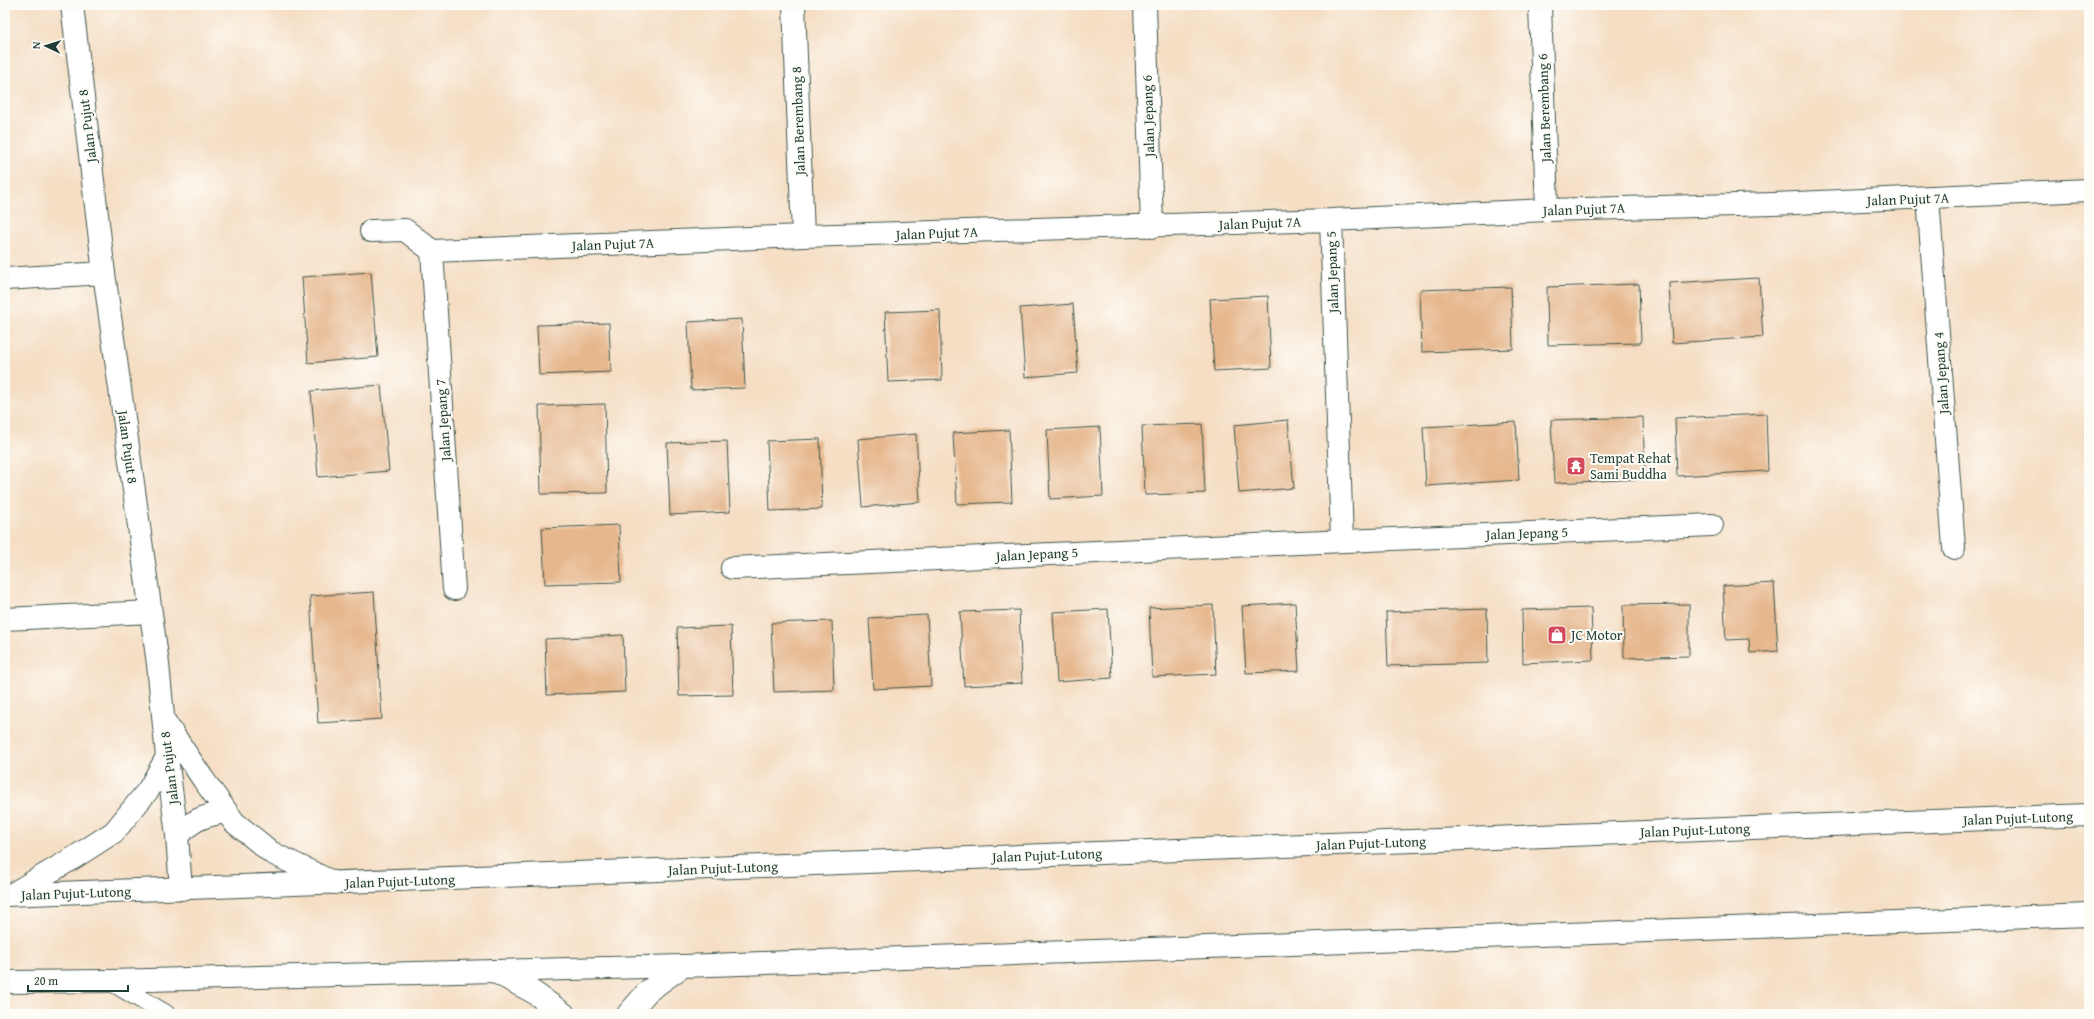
<svg xmlns="http://www.w3.org/2000/svg" width="2094" height="1019" viewBox="0 0 2094 1019" font-family="'Gentium Book Plus',serif">
  <rect width="100%" height="100%" fill="#fdfcf7"/>
  <filter id="ink" filterUnits="userSpaceOnUse"><feTurbulence type="fractalNoise" baseFrequency=".025" numOctaves="2"/><feDisplacementMap in="SourceGraphic" scale="8" xChannelSelector="R" yChannelSelector="G"/><feConvolveMatrix kernelMatrix="1 2 1 2 8 2 1 2 1" color-interpolation-filters="sRGB"/></filter>
  <filter id="wash" filterUnits="userSpaceOnUse"><feTurbulence type="fractalNoise" baseFrequency=".012" numOctaves="4" result="noise"/><feDisplacementMap in="SourceGraphic" scale="16" xChannelSelector="R" yChannelSelector="G"/><feGaussianBlur stdDeviation="0.9" result="paint"/><feColorMatrix in="noise" values="0 0 0 0 0 0 0 0 0 0 0 0 0 0 0 0 0 1.4 0 .05"/><feComposite in="paint" operator="in"/></filter>
  <g filter="url(#wash)">
    <rect width="100%" height="100%" fill="#f5dec4"/>
    <g id="blocks">
      <path fill="#e6b78d" d="M 371,272 L 378,357 L 308,363 L 302,277 Z
        M 1759,278 L 1763,337 L 1672,343 L 1669,283 Z
        M 1639,284 L 1641,343 L 1548,345 L 1547,287 Z
        M 1511,287 L 1513,349 L 1422,352 L 1420,290 Z
        M 1268,296 L 1271,368 L 1214,371 L 1210,299 Z
        M 1073,304 L 1078,373 L 1025,377 L 1020,308 Z
        M 940,310 L 942,380 L 888,382 L 885,312 Z
        M 742,319 L 745,388 L 691,390 L 688,322 Z
        M 609,323 L 611,372 L 539,375 L 537,325 Z
        M 381,385 L 389,471 L 318,477 L 311,391 Z
        M 605,404 L 607,493 L 541,494 L 539,406 Z
        M 1766,414 L 1768,471 L 1677,476 L 1675,418 Z
        M 1643,417 L 1645,479 L 1554,483 L 1551,420 Z
        M 1288,420 L 1294,488 L 1239,493 L 1234,425 Z
        M 1516,422 L 1519,480 L 1426,486 L 1423,427 Z
        M 1202,424 L 1205,493 L 1145,495 L 1142,426 Z
        M 1100,427 L 1103,496 L 1050,499 L 1047,430 Z
        M 1009,430 L 1012,502 L 957,504 L 953,433 Z
        M 916,434 L 920,502 L 863,507 L 858,439 Z
        M 820,439 L 822,509 L 770,511 L 767,441 Z
        M 727,441 L 730,512 L 670,515 L 667,443 Z
        M 619,525 L 621,582 L 545,584 L 542,528 Z
        M 1774,583 L 1778,651 L 1750,653 L 1749,639 L 1726,640 L 1723,586 Z
        M 374,592 L 382,719 L 318,723 L 310,596 Z
        M 1295,603 L 1299,671 L 1246,673 L 1242,606 Z
        M 1689,604 L 1689,656 L 1624,658 L 1623,605 Z
        M 1213,605 L 1216,674 L 1152,677 L 1149,608 Z
        M 1591,608 L 1593,660 L 1523,663 L 1522,610 Z
        M 1108,609 L 1112,678 L 1057,682 L 1053,612 Z
        M 1487,609 L 1488,663 L 1388,666 L 1386,612 Z
        M 1019,610 L 1022,683 L 964,686 L 960,612 Z
        M 927,615 L 931,686 L 873,689 L 869,618 Z
        M 832,621 L 834,690 L 774,692 L 771,623 Z
        M 731,626 L 733,695 L 679,696 L 677,628 Z
        M 623,635 L 625,692 L 547,695 L 545,639 Z"/>
    </g>
  </g>
  <g filter="url(#ink)">
    <use href="#blocks" fill-opacity="0" stroke="#3f554a" stroke-width="1"/>
    <g fill="none" stroke-linecap="round" stroke-linejoin="round">
      <defs>
        <path id="service" d="M 110,981 L 166,1014"/>
        <path id="minor" d="M 72,5 L 104,273 L 158,664 L 167,757 L 177,836 L 181,889
          M 794,5 L 803,236
          M 1145,5 L 1152,227
          M 1540,5 L 1547,210
          M 1928,198 L 1954,548
          M 1331,220 L 1342,540
          M 371,231 L 405,230 L 432,251
          M 432,251 L 803,236 L 1331,220 L 1547,210 L 1773,204 L 2089,190
          M 432,251 L 454,589
          M 5,279 L 104,273
          M 732,568 L 1712,525
          M 5,619 L 151,612
          M 165,722 L 203,779 L 234,822 L 272,853 L 334,883
          M 177,836 C 194,819 203,816 226,812
          M 493,971 L 533,992 L 564,1014
          M 628,1014 L 648,991 L 683,966"/>
        <path id="trunk" d="M 14,893 L 75,857 L 114,832 L 149,789 L 167,757
          M 5,895 L 2089,815
          M 5,982 L 110,981 L 683,966 L 2089,915"/>
      </defs>
      <use href="#service" stroke="#3f554a" stroke-width="20"/>
      <use href="#minor" stroke="#3f554a" stroke-width="24"/>
      <use href="#trunk" stroke="#3f554a" stroke-width="24"/>
      <use href="#service" stroke="#fff" stroke-width="18"/>
      <use href="#minor" stroke="#fff" stroke-width="22"/>
      <use href="#trunk" stroke="#fff" stroke-width="22"/>
    </g>
  </g>
  <defs>
    <symbol id="temple-square" viewBox="-11 -11 22 22"><rect x="-9" y="-9" width="18" height="18" rx="4" fill="#d1495b" stroke="#fdfcf7"/><path d="M0-6L5-2H3V0L6.5 2.5H4V6H1.5V3h-3V6H-4V2.5H-6.5L-3 0V-2H-5Z" fill="#fff"/></symbol>
    <symbol id="shop-square" viewBox="-11 -11 22 22"><rect x="-9" y="-9" width="18" height="18" rx="4" fill="#d1495b" stroke="#fdfcf7"/><path d="M-5-2.5h2.3a2.7 3.5 0 0 1 5.4 0H5L5.5 6h-11ZM-1.5-2.5h3a1.5 2.3 0 0 0-3 0Z" fill="#fff"/></symbol>
  </defs>
  <g fill-rule="evenodd">
    <use href="#temple-square" x="1565" y="455" width="22" height="22"/>
    <use href="#shop-square" x="1546" y="624" width="22" height="22"/>
  </g>
  <g text-anchor="middle" dominant-baseline="central" stroke-width="4" stroke-linejoin="round" paint-order="stroke">
    <g font-size="14" fill="#1f3d34" stroke="#fdfcf7">
      <text transform="translate(1544 108) rotate(-92)">Jalan Berembang 6</text>
      <text transform="translate(1148 116) rotate(-92)">Jalan Jepang 6</text>
      <text transform="translate(798 121) rotate(-92)">Jalan Berembang 8</text>
      <text transform="translate(87 126) rotate(-97)">Jalan Pujut 8</text>
      <text transform="translate(1908 199) rotate(-2)">Jalan Pujut 7A</text>
      <text transform="translate(1584 209) rotate(-2)">Jalan Pujut 7A</text>
      <text transform="translate(1260 223) rotate(-2)">Jalan Pujut 7A</text>
      <text transform="translate(937 233) rotate(-2)">Jalan Pujut 7A</text>
      <text transform="translate(613 244) rotate(-2)">Jalan Pujut 7A</text>
      <text transform="translate(1332 272) rotate(-92)">Jalan Jepang 5</text>
      <text transform="translate(1941 373) rotate(-94)">Jalan Jepang 4</text>
      <text transform="translate(443 420) rotate(-94)">Jalan Jepang 7</text>
      <text transform="translate(128 447) rotate(82)">Jalan Pujut 8</text>
      <text transform="translate(1527 533) rotate(-2)">Jalan Jepang 5</text>
      <text transform="translate(1037 554) rotate(-3)">Jalan Jepang 5</text>
      <text transform="translate(169 768) rotate(-97)">Jalan Pujut 8</text>
      <text transform="translate(2018 818) rotate(-2)">Jalan Pujut-Lutong</text>
      <text transform="translate(1695 830) rotate(-2)">Jalan Pujut-Lutong</text>
      <text transform="translate(1371 843) rotate(-2)">Jalan Pujut-Lutong</text>
      <text transform="translate(1047 855) rotate(-2)">Jalan Pujut-Lutong</text>
      <text transform="translate(723 868) rotate(-2)">Jalan Pujut-Lutong</text>
      <text transform="translate(400 881) rotate(-2)">Jalan Pujut-Lutong</text>
      <text transform="translate(76 893) rotate(-2)">Jalan Pujut-Lutong</text>
    </g>
    <g font-size="14" fill="#1f3d34" stroke="#fdfcf7" text-anchor="start">
      <text x="1590" y="458">Tempat Rehat<tspan x="1590" dy="16">Sami Buddha</tspan></text>
      <text x="1571" y="635">JC Motor</text>
    </g>
  </g>
  <rect width="2094" height="1019" fill="none" stroke="#fdfcf7" stroke-width="20"/>
  <g transform="translate(46 46) rotate(274)" stroke="#fdfcf7" stroke-width="3" paint-order="stroke">
  <path d="M0-3L7 15L0 10L-7 15Z" fill="#1f3d34"/>
  <text y="-6" font-size="11" font-weight="bold" text-anchor="middle" fill="#1f3d34">N</text>
  </g>
  <path d="M28 985v6h100v-6" fill="none" stroke="#1f3d34" stroke-width="2"/>
  <text x="34" y="985" font-size="12" fill="#1f3d34" stroke="#fdfcf7" stroke-width="3" paint-order="stroke">20 m</text>
</svg>
